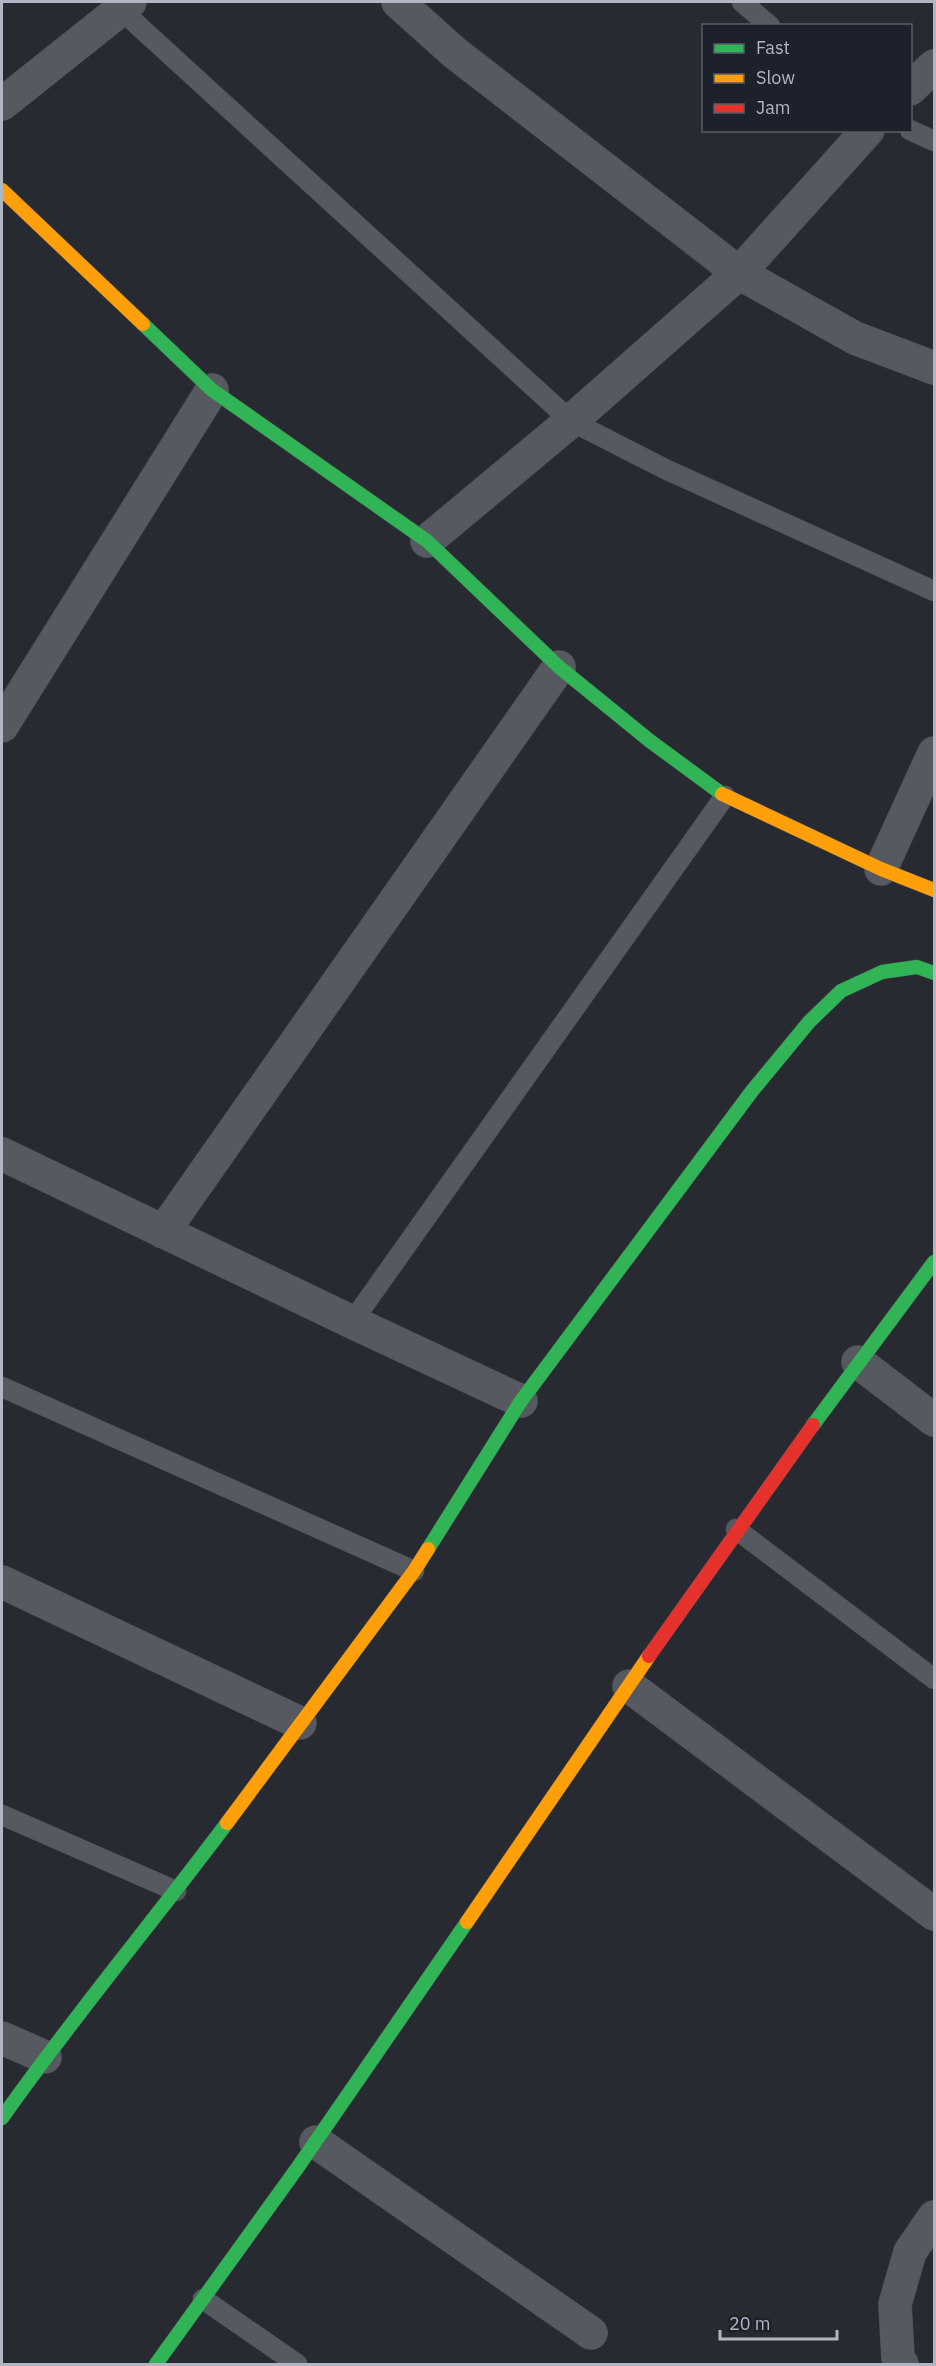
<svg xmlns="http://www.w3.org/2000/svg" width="936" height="2366" viewBox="0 0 936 2366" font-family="'IBM Plex Sans',sans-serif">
  <rect width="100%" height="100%" fill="#272b31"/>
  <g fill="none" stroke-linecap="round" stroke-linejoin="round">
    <defs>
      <path id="lane" d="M 742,2 L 770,26
        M 120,9 L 571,421 L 665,469 L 934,591
        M 910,130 L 934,141
        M 352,1322 L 725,796
        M 2,1387 L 414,1571
        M 736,1529 L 934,1679
        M 2,1815 L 176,1891
        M 203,2299 L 297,2364"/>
      <path id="street" d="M 398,2 L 455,53 L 739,273 L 855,338 L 934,368
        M 910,89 L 934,66
        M 2,104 L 130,2
        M 427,541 L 571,421 L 739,273 L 868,130
        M 2,726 L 212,390
        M 881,869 L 934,753
        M 2,1154 L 352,1322 L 521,1401
        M 163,1232 L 559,667
        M 858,1362 L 934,1420
        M 2,1582 L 300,1723
        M 629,1686 L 934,1914
        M 2,2038 L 45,2057
        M 316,2142 L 591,2333
        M 902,2364 L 898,2358 L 895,2304 L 910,2252 L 934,2217"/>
      <path id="fast" d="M 143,324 L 212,390 L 427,541 L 559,667 L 650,741 L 722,794
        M 813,1425 L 934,1262
        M 428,1549 L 521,1401 L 752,1091 L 809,1022 L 841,991 L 882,972 L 917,967 L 934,973
        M 2,2118 C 73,2017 153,1922 227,1823
        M 156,2364 L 298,2167 L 467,1922"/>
      <path id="slow" d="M 2,190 L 143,324
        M 722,794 L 881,869 L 934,890
        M 227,1823 L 414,1571 L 428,1549
        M 467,1922 L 649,1656"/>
      <path id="jam" d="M 649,1656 L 813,1425"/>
    </defs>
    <use href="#lane" stroke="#44474c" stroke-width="21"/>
    <use href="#street" stroke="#44474c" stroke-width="34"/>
    <use href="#fast" stroke="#44474c" stroke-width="15"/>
    <use href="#slow" stroke="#44474c" stroke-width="15"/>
    <use href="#jam" stroke="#44474c" stroke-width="15"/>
    <use href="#lane" stroke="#565960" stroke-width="20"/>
    <use href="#street" stroke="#565960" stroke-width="33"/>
    <use href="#fast" stroke="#30b455" stroke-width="14"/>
    <use href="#slow" stroke="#ff9f0a" stroke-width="14"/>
    <use href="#jam" stroke="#e5322d" stroke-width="14"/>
  </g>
  <rect width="936" height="2366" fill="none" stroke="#b1b7c2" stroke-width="6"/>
  <rect x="702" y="24" width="210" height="108" fill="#1c212b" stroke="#585d67" stroke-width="1.5"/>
  <rect x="714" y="44" width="30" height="9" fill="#30b455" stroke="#585d67" stroke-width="1.5"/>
  <text x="756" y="54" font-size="18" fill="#b1b7c2">Fast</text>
  <rect x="714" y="74" width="30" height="9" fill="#ff9f0a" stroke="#585d67" stroke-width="1.5"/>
  <text x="756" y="84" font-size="18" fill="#b1b7c2">Slow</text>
  <rect x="714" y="104" width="30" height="9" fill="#e5322d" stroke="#585d67" stroke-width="1.5"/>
  <text x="756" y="114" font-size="18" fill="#b1b7c2">Jam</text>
  <path d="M720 2330v9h117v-9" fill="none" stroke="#b1b7c2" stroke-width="3"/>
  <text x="729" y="2330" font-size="18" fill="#b1b7c2" stroke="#1c212b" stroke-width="4.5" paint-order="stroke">20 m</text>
</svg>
